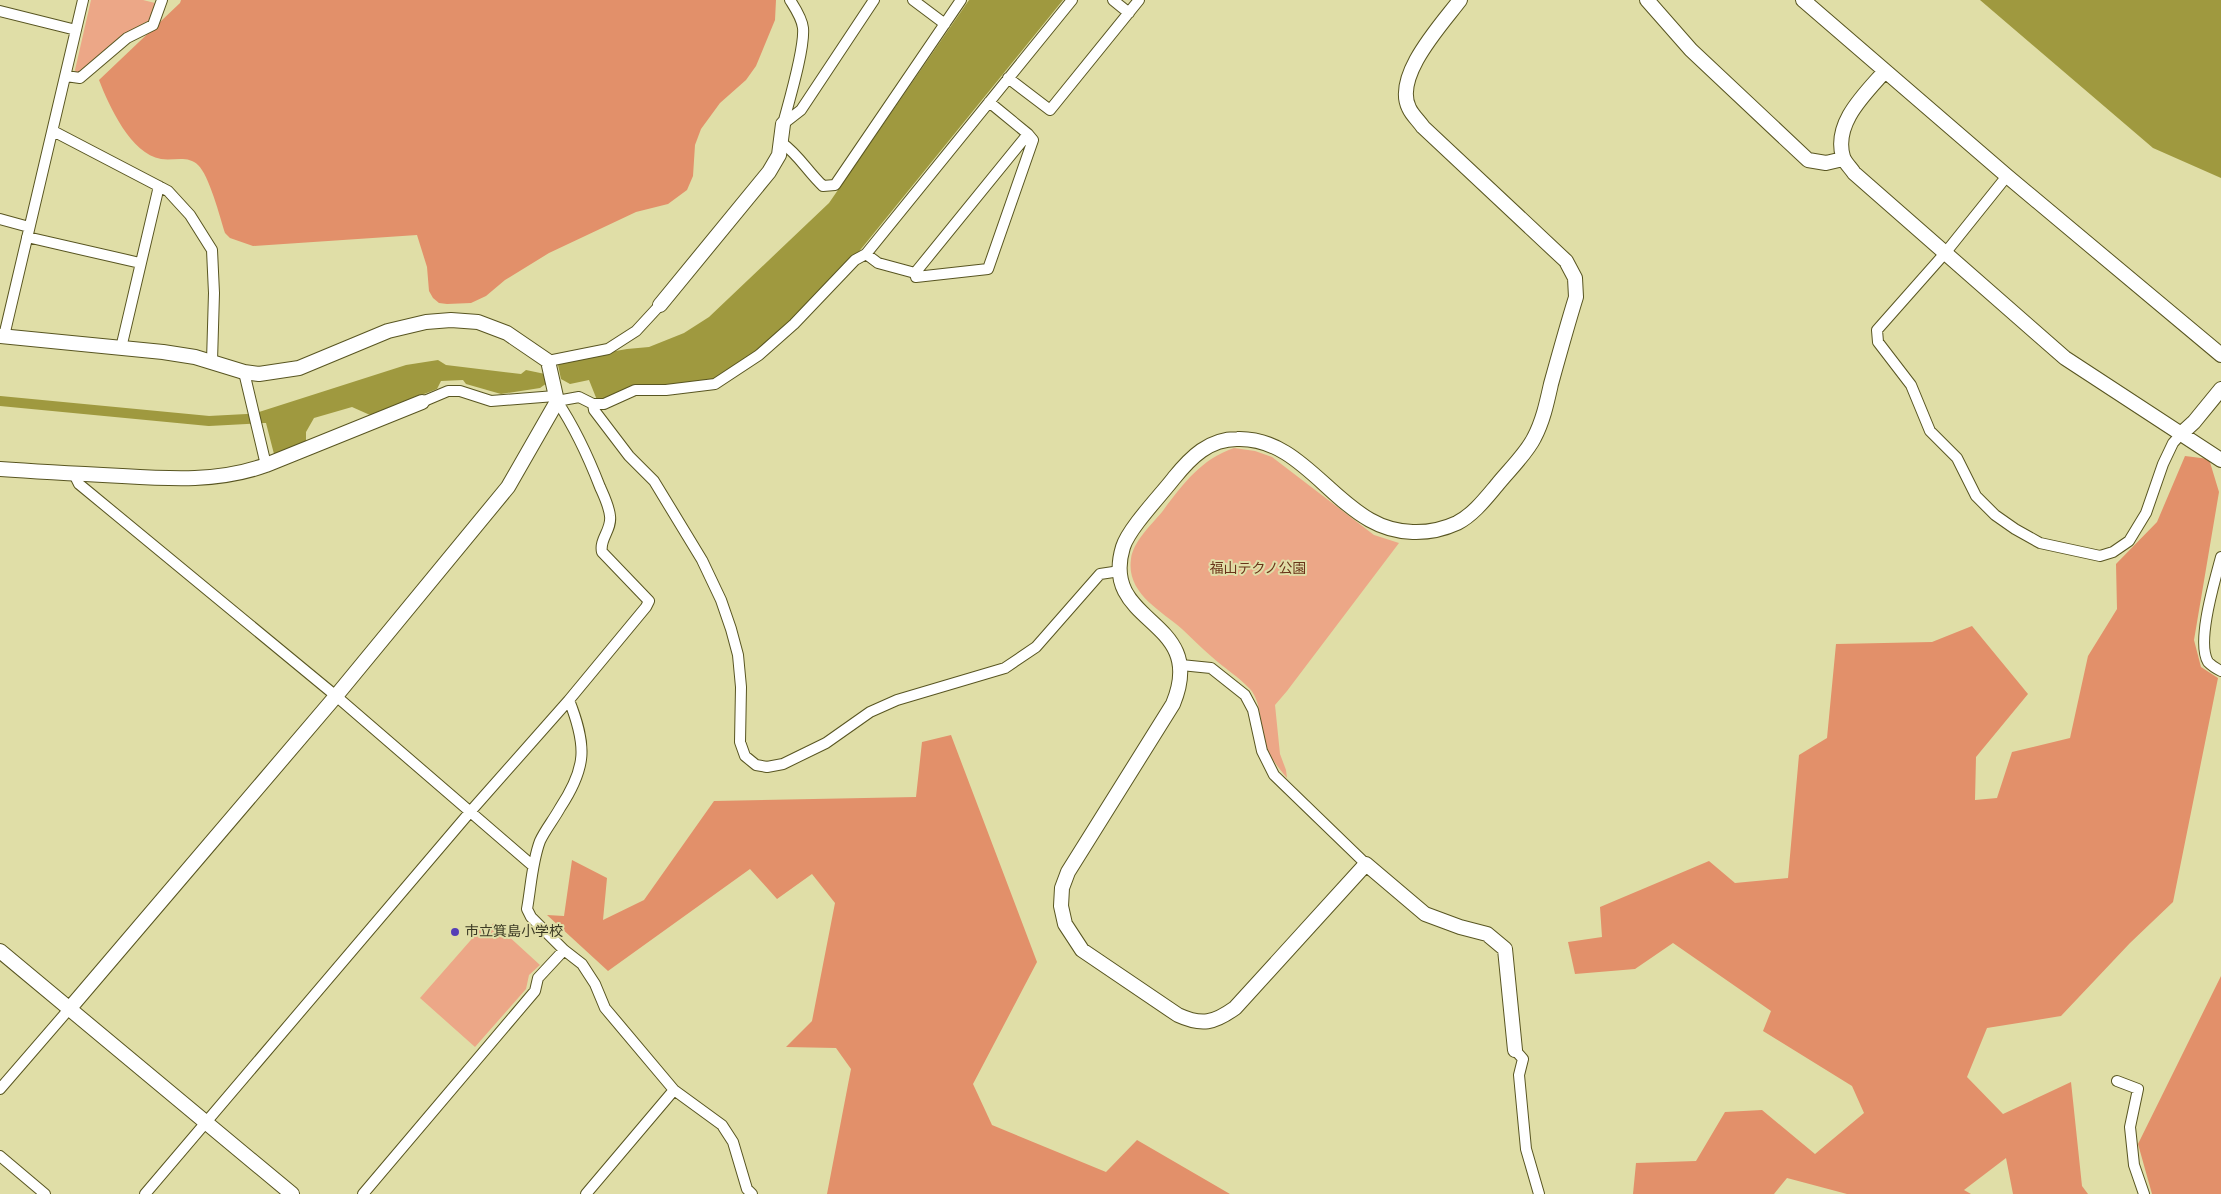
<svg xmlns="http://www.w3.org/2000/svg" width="2221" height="1194" viewBox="0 0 2221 1194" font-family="Overpass,'Noto Sans JP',sans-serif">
  <rect width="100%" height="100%" fill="#e0dea7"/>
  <path fill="#eca787" d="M 91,0 L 143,0 L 155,3 L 150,20 L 122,35 L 79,72 L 76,73 L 75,70 Z
    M 1234,448 L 1255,451 L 1272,457 L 1374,535 L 1399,543 L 1287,691 L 1275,705 L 1280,754 L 1286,770 L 1287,778 C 1278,767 1269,757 1265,743 C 1260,727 1262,702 1250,689 C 1239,677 1224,668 1212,657 C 1201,648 1192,638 1182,629 C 1160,610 1126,593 1131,559 C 1133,542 1151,525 1162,512 C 1182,485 1201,459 1234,448 Z
    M 494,923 L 540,965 L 529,975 L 526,989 L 475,1047 L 420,998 L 484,925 L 488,928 Z"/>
  <path fill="#e2906a" d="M 181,0 L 776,0 L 775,20 L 756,66 L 746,80 L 720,103 L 701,129 L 695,145 L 693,176 L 687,190 L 668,204 L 636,212 L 549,253 L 505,280 L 486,296 L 471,303 L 447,304 L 439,303 L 433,298 L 429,291 L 427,267 L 417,235 L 253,246 L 230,238 L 225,233 C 220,217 209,175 198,165 C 188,155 174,161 161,159 C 131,154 109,106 99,80 L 180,3 Z
    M 2185,456 L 2209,459 L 2219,492 L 2194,640 L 2201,667 L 2218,678 L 2173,902 L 2130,943 L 2061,1016 L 1987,1028 L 1967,1077 L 2003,1114 L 2071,1082 L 2082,1186 L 2088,1194 L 2013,1194 L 2006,1158 L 1964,1190 L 1971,1194 L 1847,1194 L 1787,1178 L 1774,1194 L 1633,1194 L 1636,1163 L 1696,1161 L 1725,1112 L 1762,1110 L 1815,1154 L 1864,1113 L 1852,1086 L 1763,1031 L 1771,1011 L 1673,943 L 1635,969 L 1575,974 L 1568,942 L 1602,937 L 1600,907 L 1709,861 L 1735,883 L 1788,878 L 1799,755 L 1827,738 L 1836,644 L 1932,642 L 1972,626 L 2028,694 L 1976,757 L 1975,800 L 1997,798 L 2012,752 L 2070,738 L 2088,656 L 2117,609 L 2116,564 L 2157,522 Z
    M 951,735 L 1037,962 L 973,1084 L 992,1125 L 1106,1172 L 1137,1140 L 1230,1194 L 827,1194 L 851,1069 L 836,1048 L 786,1047 L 812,1021 L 835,903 L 812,874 L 777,899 L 750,869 L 608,971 L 547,915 L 564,916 L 572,860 L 607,878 L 603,920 L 644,900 L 714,801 L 916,797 L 922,742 Z
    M 2221,976 L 2221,1194 L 2152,1194 L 2138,1144 Z"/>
  <path fill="#9f993f" d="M 969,0 L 1063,0 L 857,254 L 784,328 L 753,356 L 716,382 L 629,388 L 605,401 L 597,400 L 589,380 L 570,384 L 561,379 L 558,365 L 564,360 L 627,349 L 649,347 L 684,333 L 709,317 L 829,203 Z
    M 1980,0 L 2221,0 L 2221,178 L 2153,148 Z
    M 438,360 L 446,365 L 521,374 L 526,370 L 545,374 L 547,383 L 540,388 L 501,394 L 466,384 L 463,380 L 441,381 L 437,389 L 370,415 L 352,407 L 314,418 L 306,432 L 306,441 L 274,454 L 266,423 L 260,423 L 259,412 L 406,365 Z"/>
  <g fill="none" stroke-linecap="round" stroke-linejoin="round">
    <path stroke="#9f993f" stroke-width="10" d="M 0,401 L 209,421 L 263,418"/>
    <defs>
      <path id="street" d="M 913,0 L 945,24
        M 1113,0 L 1129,13
        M 0,11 L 76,30
        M 66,76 L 80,78 L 127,38 L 153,25 L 162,0
        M 1008,78 L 1050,110 L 1139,0
        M 783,124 L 801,110 L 874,0
        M 783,124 C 789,101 805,48 803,28 C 802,18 795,8 790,0
        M 53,131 L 168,191 L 190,215 L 212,250 L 214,293 L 212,361
        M 782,143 C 798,154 808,172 823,186 L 835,185 L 961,0
        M 2007,176 L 1946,252 L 1877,330 L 1878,342 L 1911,385 L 1930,431 L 1957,458 L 1976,496 L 1995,515 L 2015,529 L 2040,543 L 2100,556 L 2113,552 L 2129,541 L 2146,513 L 2163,464 L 2173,443 L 2182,433
        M 0,219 L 29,227
        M 27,237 L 140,263
        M 866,254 L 878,263 L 915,273 L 1028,134 L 989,102
        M 915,273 L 916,277 L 988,269 L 1033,140 L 1028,134
        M 4,336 L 83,0
        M 121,348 L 159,186
        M 548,361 L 608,349 L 636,331 L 660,305
        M 244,372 L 266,465
        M 422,402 L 448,391 L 460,391 L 491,401 L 555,396
        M 593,404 L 594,410 L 629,456 L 654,481 L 702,560 L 721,600 L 731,629 L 738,655 L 741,687 L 740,742 L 745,756 L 756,765 L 767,767 L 783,764 L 826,743 L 870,712 L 897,700 L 1005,668 L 1036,647 L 1100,574 L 1120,571
        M 74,474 L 79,484 L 336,696 L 533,866
        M 2221,557 C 2215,580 2196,642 2208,662 C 2211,665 2217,669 2221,671
        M 1181,665 L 1211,668 L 1245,695 L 1253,710 L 1262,751 L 1274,775 L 1366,864
        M 1515,1050 L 1523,1059 L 1519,1075 L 1526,1149 L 1539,1194
        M 2117,1081 L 2138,1089 L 2130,1127 L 2134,1165 L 2144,1194
        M 0,1089 L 70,1008
        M 0,1156 L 45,1194
        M 145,1194 L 470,812 L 569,700
        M 363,1194 L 535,991 L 538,978 L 564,950
        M 586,1194 L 674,1090
        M 752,1194 L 747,1189 L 733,1142 L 722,1125 L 674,1090 L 605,1008 L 595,984 L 582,964 L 564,950 L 531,917 L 527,909 C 531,887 532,862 540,841 C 545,830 554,819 560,808 C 587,767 587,746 569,700 L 646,607 L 649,601 L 602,552 C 599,539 612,530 610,516 C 609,506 604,496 600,487 C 588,456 575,428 557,401 L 579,397 L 593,404 L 604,404 L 635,390 L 666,390 L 715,384 L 759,355 L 794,324 L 855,260 L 866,254 L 1072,0"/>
      <path id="secondary" d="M 1460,0 C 1442,24 1393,76 1409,108 C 1412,115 1419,121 1423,127 L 1566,261 L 1575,278 L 1576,297 C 1567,326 1559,355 1551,384 C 1547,402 1543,421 1534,438 C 1526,454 1509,470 1497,485 C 1486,498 1473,515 1457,523 C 1429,536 1396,535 1370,520 C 1325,495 1294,437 1237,439 C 1209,439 1191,457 1174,478 C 1161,495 1129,528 1123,547 C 1099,626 1209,617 1173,704 L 1068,872 L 1062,888 L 1061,906 L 1065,924 L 1082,950 L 1178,1015 C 1202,1026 1214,1023 1235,1008 L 1366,864 L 1425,914 L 1460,927 L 1487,934 L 1505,949 L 1515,1050
        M 1647,0 L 1691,50 L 1808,160 L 1826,163 L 1843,159
        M 1803,0 L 2007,176 L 2221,355
        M 1885,71 C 1865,94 1833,123 1843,157 C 1845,163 1851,168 1854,173 L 2065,358 L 2221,460
        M 660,305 L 769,172 L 779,155 L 783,124
        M 0,336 L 163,352 L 195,357 L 244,372 L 259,374 L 299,368 L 388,331 L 426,322 L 451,320 L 478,322 L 507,333 L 548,361 L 557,401 L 555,405 L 508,487 L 336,696 L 70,1008
        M 2182,433 L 2194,422 L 2221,389
        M 0,469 C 41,472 81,474 122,476 C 171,479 219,482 266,465 L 422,402
        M 0,951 L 292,1194"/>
    </defs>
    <use href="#street" stroke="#585521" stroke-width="12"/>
    <use href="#secondary" stroke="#585521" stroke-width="16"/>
    <use href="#street" stroke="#fff" stroke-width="10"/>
    <use href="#secondary" stroke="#fff" stroke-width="14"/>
  </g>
  <circle fill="#553fb6" stroke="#e0dea7" stroke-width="2" cx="455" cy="932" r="5"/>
  <g text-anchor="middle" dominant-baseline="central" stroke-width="4" stroke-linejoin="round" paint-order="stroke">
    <g font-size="14" fill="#693419" stroke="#e0dea7">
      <text x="1258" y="569">福山テクノ公園</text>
    </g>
    <g font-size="14" fill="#3a3923" stroke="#e0dea7" text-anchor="start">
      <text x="465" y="932">市立箕島小学校</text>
    </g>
  </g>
</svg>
